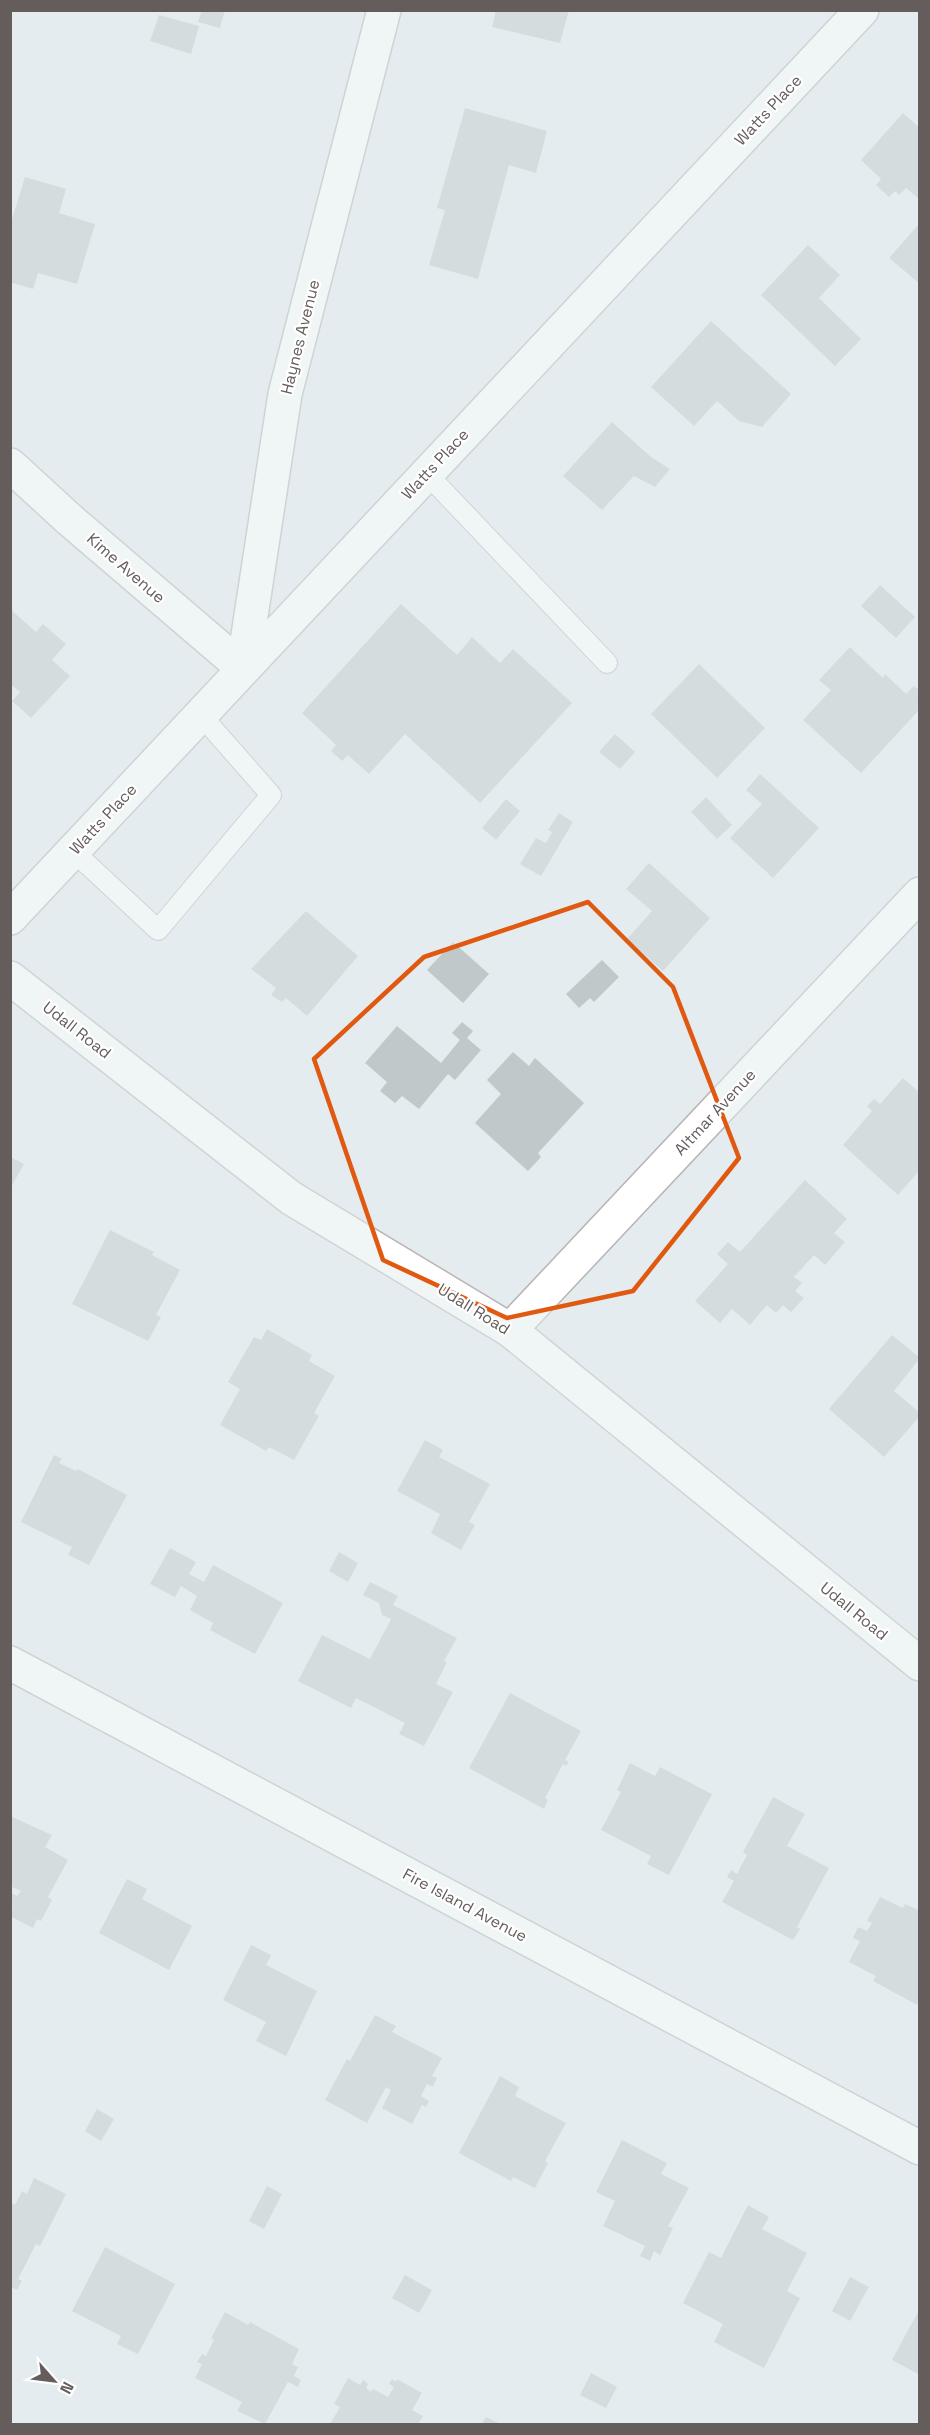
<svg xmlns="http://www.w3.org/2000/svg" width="930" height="2435" viewBox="0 0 930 2435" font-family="'Space Grotesk',sans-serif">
  <rect width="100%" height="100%" fill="#e4ecef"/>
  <path fill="#c0c8ca" d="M 202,10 L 225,10 L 220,28 L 198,22 Z
    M 496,10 L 569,10 L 560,43 L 492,27 Z
    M 159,15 L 199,26 L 191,54 L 150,41 Z
    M 465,108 L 547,131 L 536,173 L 509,165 L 478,279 L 429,265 L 445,210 L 437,208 Z
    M 903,113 L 920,128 L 920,200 L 906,188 L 899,195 L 895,191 L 889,197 L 876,185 L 881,179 L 861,160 Z
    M 25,177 L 66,189 L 59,213 L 95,224 L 77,284 L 38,273 L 33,289 L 10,282 L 10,226 Z
    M 918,225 L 920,226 L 920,284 L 889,258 Z
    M 808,245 L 840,275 L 819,298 L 861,339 L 835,366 L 761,295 Z
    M 711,321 L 791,394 L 762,427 L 739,421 L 717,401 L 694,426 L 651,387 Z
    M 612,422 L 651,457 L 670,469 L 655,487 L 634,476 L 602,510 L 563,476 Z
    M 880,585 L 915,617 L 896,638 L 861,606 Z
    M 401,604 L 457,655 L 472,637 L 500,663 L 513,649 L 572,703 L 480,803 L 405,734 L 369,774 L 348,755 L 342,761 L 331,751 L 336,745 L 302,713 Z
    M 10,609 L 36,632 L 43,624 L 66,644 L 52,660 L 70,676 L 31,718 L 12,701 L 20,692 L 10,684 Z
    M 850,647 L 883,678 L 885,674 L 906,694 L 914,686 L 920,691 L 920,703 L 917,706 L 920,709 L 861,773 L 803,720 L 831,690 L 819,680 Z
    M 699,664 L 765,728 L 717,778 L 651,714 Z
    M 615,734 L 635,752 L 620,769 L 599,752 Z
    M 760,774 L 819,828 L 773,878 L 730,838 L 762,804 L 746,790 Z
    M 706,797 L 732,825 L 717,839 L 691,812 Z
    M 506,799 L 520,811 L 496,840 L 482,828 Z
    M 559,813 L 573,822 L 541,876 L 520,864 L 536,838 L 546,843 L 552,832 L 548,830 Z
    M 649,863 L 710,918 L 663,971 L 627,939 L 652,911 L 626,889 Z
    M 306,911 L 358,956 L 307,1016 L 286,998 L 282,1002 L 271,995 L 276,988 L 251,969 Z
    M 453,942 L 489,974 L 463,1003 L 427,970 Z
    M 602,960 L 619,977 L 594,1002 L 590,998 L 579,1008 L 566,994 Z
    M 462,1022 L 473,1031 L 467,1038 L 481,1050 L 455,1080 L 448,1074 L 419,1109 L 402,1096 L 395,1103 L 380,1091 L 387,1082 L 365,1063 L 397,1026 L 441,1063 L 460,1040 L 452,1033 Z
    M 513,1052 L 529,1066 L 535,1058 L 584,1103 L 538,1153 L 541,1157 L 528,1171 L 475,1123 L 501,1094 L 487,1080 Z
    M 903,1078 L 920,1093 L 920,1170 L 898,1195 L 843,1145 L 872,1111 L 867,1106 L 874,1099 L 880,1104 Z
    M 10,1157 L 24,1164 L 10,1189 Z
    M 805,1180 L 847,1219 L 834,1233 L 845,1242 L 825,1265 L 814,1255 L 794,1277 L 802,1283 L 795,1291 L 804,1298 L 791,1312 L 783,1305 L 776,1313 L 767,1305 L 750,1325 L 732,1309 L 720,1323 L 695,1301 L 728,1264 L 717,1254 L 728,1242 L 740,1252 Z
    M 110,1230 L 154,1252 L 152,1255 L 180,1270 L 156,1315 L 161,1317 L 148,1341 L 72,1304 Z
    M 267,1329 L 312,1355 L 309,1361 L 335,1376 L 314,1413 L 319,1416 L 294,1460 L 269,1447 L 266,1451 L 220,1425 L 240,1389 L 228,1382 L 254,1337 L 261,1340 Z
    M 892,1335 L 920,1358 L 894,1391 L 920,1413 L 920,1416 L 884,1457 L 829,1409 Z
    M 425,1440 L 443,1450 L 439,1457 L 490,1484 L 469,1522 L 475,1525 L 461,1550 L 431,1533 L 440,1514 L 397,1491 Z
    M 54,1455 L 62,1459 L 59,1463 L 76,1471 L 78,1469 L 127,1495 L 89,1565 L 68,1555 L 72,1547 L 21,1522 Z
    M 170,1548 L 196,1562 L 189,1574 L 204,1582 L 213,1565 L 283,1603 L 255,1654 L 210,1630 L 213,1623 L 190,1610 L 197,1596 L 181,1586 L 175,1597 L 150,1584 Z
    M 339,1552 L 358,1563 L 348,1582 L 329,1571 Z
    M 370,1582 L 398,1596 L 393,1605 L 457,1638 L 444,1661 L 447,1662 L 436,1684 L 453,1692 L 424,1746 L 399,1734 L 405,1723 L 356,1698 L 351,1708 L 298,1681 L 322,1635 L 370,1659 L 391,1619 L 382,1615 L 379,1603 L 363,1595 Z
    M 510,1693 L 581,1731 L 565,1760 L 569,1762 L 566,1766 L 563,1764 L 545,1798 L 548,1800 L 544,1809 L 469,1768 Z
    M 630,1763 L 655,1776 L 660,1767 L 712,1794 L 669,1875 L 647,1864 L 651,1856 L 601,1830 L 621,1792 L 617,1790 Z
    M 773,1797 L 805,1814 L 787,1846 L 829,1868 L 797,1927 L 800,1929 L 793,1940 L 722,1902 L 734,1881 L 727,1877 L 731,1870 L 737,1874 L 747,1855 L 743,1852 Z
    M 10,1816 L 52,1835 L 45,1847 L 68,1860 L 48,1897 L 52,1900 L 41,1921 L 37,1919 L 33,1928 L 10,1916 L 13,1906 L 10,1904 L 10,1895 L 11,1893 L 17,1896 L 21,1891 L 10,1886 Z
    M 127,1879 L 147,1889 L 142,1899 L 192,1926 L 169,1970 L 99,1933 Z
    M 880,1897 L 903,1908 L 905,1904 L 920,1911 L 920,2000 L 917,2005 L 873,1981 L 876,1976 L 849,1962 L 860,1941 L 853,1938 L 858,1927 L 867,1931 L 872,1923 L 867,1921 Z
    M 251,1945 L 271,1955 L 266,1965 L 317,1991 L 286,2056 L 256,2041 L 266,2022 L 223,2000 Z
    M 375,2015 L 396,2026 L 392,2032 L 442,2058 L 432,2076 L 437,2078 L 433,2087 L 427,2084 L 421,2096 L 429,2101 L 426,2107 L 422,2105 L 412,2124 L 382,2108 L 391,2090 L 386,2087 L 367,2123 L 325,2100 L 347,2059 L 350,2061 Z
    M 500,2076 L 519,2087 L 515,2096 L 566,2123 L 545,2161 L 548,2163 L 535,2188 L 513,2177 L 511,2181 L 459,2153 Z
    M 97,2109 L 114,2119 L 101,2141 L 85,2131 Z
    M 622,2140 L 667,2163 L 661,2174 L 689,2188 L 668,2226 L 673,2228 L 660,2255 L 654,2251 L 650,2261 L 640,2256 L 645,2246 L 603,2226 L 615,2201 L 596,2192 Z
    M 34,2178 L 66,2194 L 40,2246 L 36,2244 L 18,2279 L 22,2281 L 17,2290 L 10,2287 L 10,2202 L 15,2205 L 22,2191 L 27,2194 Z
    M 267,2186 L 282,2194 L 264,2229 L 249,2221 Z
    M 748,2205 L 769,2217 L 762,2229 L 807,2253 L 787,2291 L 800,2298 L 764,2368 L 714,2342 L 723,2324 L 683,2303 L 709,2252 L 721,2258 Z
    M 105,2247 L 175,2284 L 138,2354 L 117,2344 L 121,2336 L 72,2311 Z
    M 405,2275 L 432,2290 L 419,2313 L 392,2298 Z
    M 850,2277 L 869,2287 L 850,2321 L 832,2311 Z
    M 920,2308 L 920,2375 L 892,2360 Z
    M 225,2312 L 248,2325 L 250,2322 L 299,2349 L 292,2364 L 298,2367 L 294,2376 L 301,2380 L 298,2387 L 288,2382 L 265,2424 L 237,2411 L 242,2402 L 195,2378 L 202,2364 L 197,2362 L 202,2354 L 206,2356 L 214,2340 L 211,2338 Z
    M 591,2373 L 617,2387 L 606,2408 L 580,2395 Z
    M 348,2378 L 360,2385 L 363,2380 L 368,2384 L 366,2388 L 371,2392 L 373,2389 L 388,2397 L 394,2387 L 389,2384 L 392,2379 L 396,2382 L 397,2379 L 422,2393 L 412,2410 L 423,2416 L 418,2424 L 330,2424 L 340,2407 L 334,2404 Z
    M 486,2417 L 501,2424 L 482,2424 Z"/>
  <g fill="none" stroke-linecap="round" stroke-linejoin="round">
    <defs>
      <path id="lane" d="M 426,473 L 607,663
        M 73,851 L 158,930 L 271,795 L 200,714"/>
      <path id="street" d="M 10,465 L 70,520 L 243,668
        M 243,668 L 285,394 L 384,10
        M 10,918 L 862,10
        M 510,1330 L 920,894
        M 10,1663 L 920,2148"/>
      <path id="secondary" d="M 10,978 L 291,1198 L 510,1330 L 920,1664"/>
    </defs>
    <use href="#lane" stroke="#b9b3b2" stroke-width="22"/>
    <use href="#street" stroke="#b9b3b2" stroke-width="36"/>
    <use href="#secondary" stroke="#bcb4b3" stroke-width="36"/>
    <use href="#lane" stroke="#fff" stroke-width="20"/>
    <use href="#street" stroke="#fff" stroke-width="33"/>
    <use href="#secondary" stroke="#fff" stroke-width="33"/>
  </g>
  <path d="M0 0H930V2435H0ZM 588,902 L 673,987 L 739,1158 L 633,1291 L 507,1318 L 383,1260 L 314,1059 L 424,957 Z" fill="#e4ecef" fill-opacity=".55" fill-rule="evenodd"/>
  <path fill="none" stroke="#e15910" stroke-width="4.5" stroke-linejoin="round" d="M 588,902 L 673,987 L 739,1158 L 633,1291 L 507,1318 L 383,1260 L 314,1059 L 424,957 Z"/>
  <g text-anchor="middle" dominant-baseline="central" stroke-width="4.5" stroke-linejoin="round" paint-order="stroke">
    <g font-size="16" fill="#655d5c" stroke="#fff">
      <text transform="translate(768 110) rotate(-47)">Watts Place</text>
      <text transform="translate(300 337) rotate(-76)">Haynes Avenue</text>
      <text transform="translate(435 464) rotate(-47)">Watts Place</text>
      <text transform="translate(126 568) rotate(41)">Kime Avenue</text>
      <text transform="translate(103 819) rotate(-47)">Watts Place</text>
      <text transform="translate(77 1030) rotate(38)">Udall Road</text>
      <text transform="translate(715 1112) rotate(-47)">Altmar Avenue</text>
      <text transform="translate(474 1309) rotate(32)">Udall Road</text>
      <text transform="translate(854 1611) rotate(39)">Udall Road</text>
      <text transform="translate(465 1905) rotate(28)">Fire Island Avenue</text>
    </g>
  </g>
  <rect width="930" height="2435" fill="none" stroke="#655d5c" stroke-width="24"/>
  <g transform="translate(54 2381) rotate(118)" stroke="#ffffff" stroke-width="4.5" paint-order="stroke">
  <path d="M0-4.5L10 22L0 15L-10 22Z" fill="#655d5c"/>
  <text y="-9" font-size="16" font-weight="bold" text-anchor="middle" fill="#655d5c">N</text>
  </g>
</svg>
